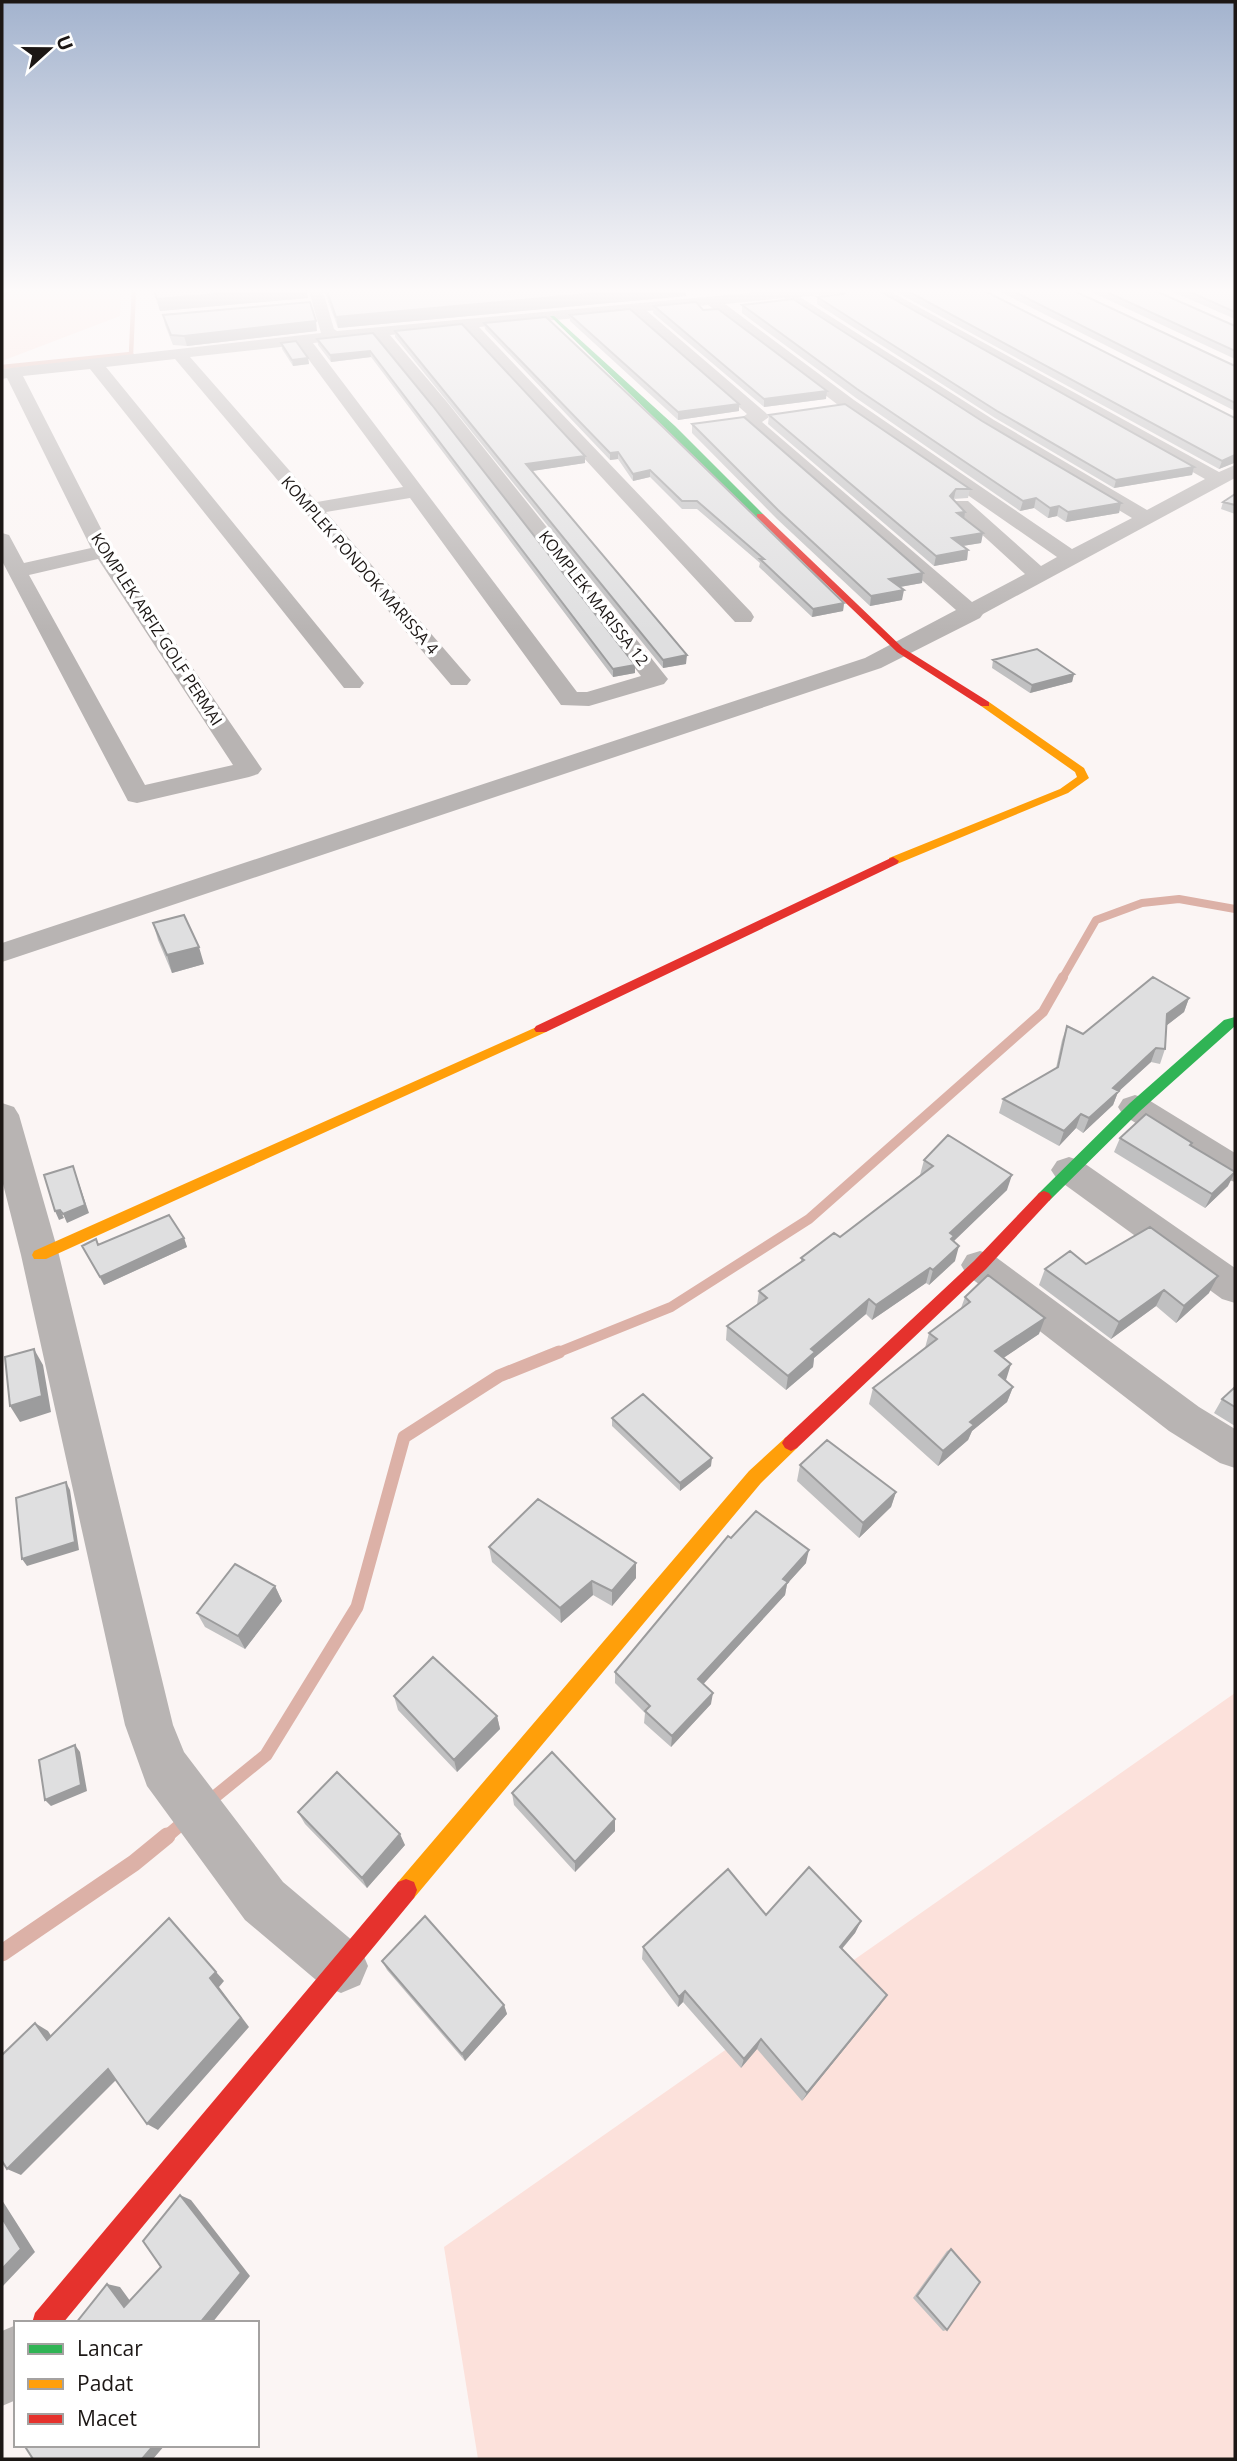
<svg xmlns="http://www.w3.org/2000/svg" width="1237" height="2461" viewBox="0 0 1237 2461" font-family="'Open Sans',sans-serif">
  <rect width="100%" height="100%" fill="#fbf5f4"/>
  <path fill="#fce1db" d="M 2,288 L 121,288 L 120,316 L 2,361 Z
    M 1235,1693 L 1235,2459 L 478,2459 L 444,2247 Z"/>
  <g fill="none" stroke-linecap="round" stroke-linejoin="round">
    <path stroke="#dcb1a7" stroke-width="4.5" d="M 2,296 L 12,288
      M 131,354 L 134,288
      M 2,367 L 131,354 L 136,360 L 143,360"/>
    <path stroke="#dcb1a7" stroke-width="8" d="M 1062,979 L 1096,920 L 1142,903 L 1179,899 L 1235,909"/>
    <path stroke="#dcb1a7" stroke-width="10" d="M 554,1354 L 671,1307 L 809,1219 L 1043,1012 L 1063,977"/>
    <path stroke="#dcb1a7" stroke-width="13" d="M 207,1803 L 266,1755 L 357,1607 L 404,1437 L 499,1376 L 559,1352
      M 165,1838 L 186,1820"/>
    <path stroke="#dcb1a7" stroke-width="17" d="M 2,1953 L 134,1863 L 167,1836"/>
    <path fill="#b8b4b3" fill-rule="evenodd" d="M 308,288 L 322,288 L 334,329 L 337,331 L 803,288 L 856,288 L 849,292 L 800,297 L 994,420 L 1147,510 L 1205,479 L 867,288 L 884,288 L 1219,472 L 1235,465 L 1235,478 L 983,614 L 980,618 L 881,668 L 2,962 L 2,943 L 865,658 L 956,610 L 743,423 L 740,419 L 747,414 L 631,313 L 479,327 L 751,612 L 754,617 L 751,622 L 735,622 L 464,328 L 390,335 L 447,402 L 668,679 L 664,684 L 589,706 L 561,705 L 410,498 L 326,512 L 471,680 L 467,685 L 451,685 L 175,359 L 106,367 L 364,683 L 360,688 L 344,688 L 90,369 L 23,376 L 113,552 L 262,769 L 258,774 L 249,777 L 137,803 L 128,801 L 2,561 L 2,533 L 9,535 L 24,563 L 91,548 L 7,378 L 2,379 L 2,369 L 321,333 ZM 784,298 L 982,428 L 1132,518 L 1072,549 L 854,400 L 725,304 ZM 708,305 L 842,408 L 1057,557 L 1041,566 L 968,501 L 954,501 L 951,505 L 954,509 L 1025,574 L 972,602 L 762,422 L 769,417 L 766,413 L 647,311 ZM 375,337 L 435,410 L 641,676 L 587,692 L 577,692 L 313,343 ZM 298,345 L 403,487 L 317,502 L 190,357 ZM 98,559 L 233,765 L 145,785 L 29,575 Z
      M 1135,1095 L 1147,1099 L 1235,1153 L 1235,1182 L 1223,1178 L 1123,1115 L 1118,1107 L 1123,1099 Z
      M 2,1103 L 14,1107 L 19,1115 L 59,1255 L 173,1725 L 184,1752 L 283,1882 L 360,1947 L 368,1966 L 360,1985 L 341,1993 L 322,1985 L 245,1920 L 147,1786 L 125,1725 L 21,1255 L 2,1180 Z
      M 1069,1157 L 1081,1161 L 1235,1268 L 1235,1303 L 1222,1299 L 1057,1179 L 1051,1170 L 1057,1161 Z
      M 980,1251 L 993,1255 L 1199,1407 L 1235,1429 L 1235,1468 L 1220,1463 L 1169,1431 L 967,1275 L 961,1265 L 967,1255 Z
      M 16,2325 L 16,2400 L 2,2406 L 2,2331 Z"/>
    <path fill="#30b455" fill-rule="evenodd" d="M 550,316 L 554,316 L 675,426 L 763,514 L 763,518 L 757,518 Z
      M 1235,1017 L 1235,1026 L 1140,1111 L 1049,1201 L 1039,1201 L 1036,1197 L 1039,1193 L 1130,1103 L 1224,1020 Z"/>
    <path fill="#ff9f0a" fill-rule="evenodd" d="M 981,702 L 989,702 L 1084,768 L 1089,778 L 1068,793 L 897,864 L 889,864 L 889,858 L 1060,789 L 1077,777 L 1075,772 L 981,706 Z
      M 541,1025 L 546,1026 L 548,1029 L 546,1032 L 46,1259 L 34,1259 L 32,1255 L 34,1251 Z
      M 791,1435 L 797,1438 L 800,1443 L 797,1448 L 761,1483 L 414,1898 L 406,1901 L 398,1898 L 395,1890 L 398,1882 L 749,1471 L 785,1438 Z"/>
    <path fill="#e5322d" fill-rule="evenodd" d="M 757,514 L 763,514 L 903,648 L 989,702 L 989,706 L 981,706 L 897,652 L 757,518 Z
      M 893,857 L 899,861 L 897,864 L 546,1032 L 536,1032 L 534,1029 L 536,1026 Z
      M 1044,1191 L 1049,1193 L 1052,1197 L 1049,1201 L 986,1269 L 797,1448 L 791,1451 L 785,1448 L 782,1443 L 785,1438 L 974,1261 L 1039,1193 Z
      M 406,1879 L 414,1882 L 417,1890 L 414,1898 L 63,2323 L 32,2323 L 35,2313 L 398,1882 Z"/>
  </g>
  <path fill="#c0c0c1" d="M 152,288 L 306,288 L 308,298 L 160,311 Z
    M 323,288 L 686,288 L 686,296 L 338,328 Z
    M 889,288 L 979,288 L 1235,418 L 1235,464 L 1234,463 L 1219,469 Z
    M 993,288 L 1068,288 L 1235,366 L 1235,411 Z
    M 1083,288 L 1149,288 L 1235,326 L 1235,359 Z
    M 1164,288 L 1235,288 L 1235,319 Z
    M 836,290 L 1194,467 L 1192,475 L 1114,488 L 995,418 L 817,304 L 817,297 L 836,295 Z
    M 742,305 L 982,421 L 1121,503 L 1119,513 L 1066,522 L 1057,516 L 1048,518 L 1034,508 L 1020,511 L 856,398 L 742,313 Z
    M 654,306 L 703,310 L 826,399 L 764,407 L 653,313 Z
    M 163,315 L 317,331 L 187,346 L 173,345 L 165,325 Z
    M 570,315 L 739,404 L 739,411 L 678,420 L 570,321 Z
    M 484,323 L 844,603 L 843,611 L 812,617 L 759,567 L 760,563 L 697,509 L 682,509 L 650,477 L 633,481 L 618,459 L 610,460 L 485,329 Z
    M 395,331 L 585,463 L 531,471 L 686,664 L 663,668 L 395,337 Z
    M 373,333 L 635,665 L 635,673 L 613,677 L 371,357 L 331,362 L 318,345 L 317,339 Z
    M 281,343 L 308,358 L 309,364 L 293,366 L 282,349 Z
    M 769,415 L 970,489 L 968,498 L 953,499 L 965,512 L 964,519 L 983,533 L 981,543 L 962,546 L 968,550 L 967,560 L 934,566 L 768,424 Z
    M 692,424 L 923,573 L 922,583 L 900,587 L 902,600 L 870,606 L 777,519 L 692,433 Z
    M 1235,494 L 1235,514 L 1221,509 L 1223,502 Z
    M 993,660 L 1074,674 L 1072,682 L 1030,693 L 992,668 Z
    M 153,923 L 204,964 L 172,973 L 158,940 Z
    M 1189,998 L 1184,1012 L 1167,1025 L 1165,1049 L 1160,1064 L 1151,1062 L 1118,1092 L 1113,1105 L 1083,1133 L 1076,1128 L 1059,1146 L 999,1113 L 1003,1099 L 1056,1068 L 1062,1040 L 1067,1026 L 1083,1034 Z
    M 1120,1138 L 1191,1146 L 1228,1186 L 1205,1208 L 1114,1152 Z
    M 924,1160 L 1007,1190 L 953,1241 L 955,1261 L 929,1285 L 926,1283 L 872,1320 L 866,1314 L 814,1358 L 813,1367 L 786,1390 L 726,1340 L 727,1326 L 757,1305 L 759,1291 L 801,1262 L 801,1258 L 840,1237 L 920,1175 Z
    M 184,1238 L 187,1247 L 104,1285 L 82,1246 Z
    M 1086,1264 L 1209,1293 L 1176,1323 L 1156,1306 L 1111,1339 L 1039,1285 L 1045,1269 Z
    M 965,1297 L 1039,1334 L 1003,1358 L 1005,1380 L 1013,1387 L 1007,1402 L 972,1431 L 968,1440 L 938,1466 L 869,1404 L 873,1388 L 925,1348 L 929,1333 L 961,1308 Z
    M 1235,1387 L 1235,1426 L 1214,1413 L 1222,1399 Z
    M 612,1418 L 711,1466 L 680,1491 L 612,1426 Z
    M 800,1465 L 896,1492 L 891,1507 L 859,1538 L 797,1481 Z
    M 731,1538 L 806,1563 L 787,1584 L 785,1595 L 703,1684 L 711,1704 L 671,1747 L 644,1723 L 645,1713 L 615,1683 L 615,1672 Z
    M 489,1547 L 636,1578 L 612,1606 L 593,1595 L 561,1623 L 492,1562 Z
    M 275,1586 L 282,1601 L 245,1649 L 205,1627 L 197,1613 Z
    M 394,1696 L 497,1716 L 500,1729 L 457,1772 L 398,1710 Z
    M 512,1793 L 615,1831 L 575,1872 L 514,1805 Z
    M 298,1812 L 405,1845 L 367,1888 L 305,1824 Z
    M 766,1915 L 861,1921 L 855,1933 L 842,1949 L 880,2005 L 802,2101 L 757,2049 L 741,2068 L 683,2002 L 678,2007 L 642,1959 L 643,1947 Z
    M 382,1961 L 504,2005 L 507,2014 L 465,2061 L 387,1970 Z
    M 951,2249 L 947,2330 L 943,2331 L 913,2298 L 947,2251 Z"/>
  <path fill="#9c9c9d" d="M 287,288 L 306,288 L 308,298 L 160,311 L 157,299 Z
    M 652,288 L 686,288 L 686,296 L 338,328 L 336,317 Z
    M 316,321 L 317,331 L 187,346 L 184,336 Z
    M 370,351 L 371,357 L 331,362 L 330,355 Z
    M 308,358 L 309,364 L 293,366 L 292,360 Z
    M 827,391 L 826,399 L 764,407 L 764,399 Z
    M 739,404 L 739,411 L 678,420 L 678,412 Z
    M 618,452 L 618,459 L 610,460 L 610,453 Z
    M 1235,455 L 1234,463 L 1219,469 L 1222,461 Z
    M 585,456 L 585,463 L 526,472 L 526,464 Z
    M 1194,467 L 1192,475 L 1114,488 L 1116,480 Z
    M 650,470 L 650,477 L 633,481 L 633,474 Z
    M 956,489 L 954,498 L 948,505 L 950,496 Z
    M 1036,498 L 1034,508 L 1020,511 L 1023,501 Z
    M 1121,503 L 1119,513 L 1066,522 L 1068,512 Z
    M 1059,506 L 1057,516 L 1048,518 L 1050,508 Z
    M 965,512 L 964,521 L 957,513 Z
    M 983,533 L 981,543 L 950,548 L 952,538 Z
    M 968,550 L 967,560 L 934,566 L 936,556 Z
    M 923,573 L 922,583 L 888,589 L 889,579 Z
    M 904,590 L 902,600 L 870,606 L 871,596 Z
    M 844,603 L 843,611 L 812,617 L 813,609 Z
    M 687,655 L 686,664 L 663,668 L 663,660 Z
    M 635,665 L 635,673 L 613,677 L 613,669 Z
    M 1074,674 L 1072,682 L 1030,693 L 1032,685 Z
    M 199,947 L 204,964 L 172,973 L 167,955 Z
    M 1189,998 L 1184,1012 L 1162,1029 L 1167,1014 Z
    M 1156,1048 L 1151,1062 L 1118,1092 L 1113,1105 L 1083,1133 L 1089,1118 L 1113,1088 Z
    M 1081,1114 L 1076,1128 L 1059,1146 L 1064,1131 Z
    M 73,1166 L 89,1213 L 67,1223 L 63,1214 Z
    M 1235,1172 L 1228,1186 L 1205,1208 L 1212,1194 Z
    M 1012,1175 L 1007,1190 L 953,1242 L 950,1251 L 950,1233 Z
    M 60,1210 L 64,1218 L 59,1220 L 55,1211 Z
    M 184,1238 L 187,1247 L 104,1285 L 100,1277 Z
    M 959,1246 L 955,1261 L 929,1285 L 933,1270 Z
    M 930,1268 L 926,1283 L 872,1320 L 876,1305 Z
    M 1218,1276 L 1209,1293 L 1176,1323 L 1184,1306 Z
    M 1164,1290 L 1156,1306 L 1111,1339 L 1119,1322 Z
    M 869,1299 L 866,1314 L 814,1358 L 813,1367 L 786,1390 L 788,1376 L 811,1349 Z
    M 1045,1318 L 1039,1334 L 990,1367 L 995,1351 Z
    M 34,1349 L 43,1365 L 51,1412 L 20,1422 L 10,1406 Z
    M 1011,1364 L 1006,1380 L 993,1391 L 999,1375 Z
    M 1013,1387 L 1007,1402 L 972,1431 L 968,1440 L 938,1466 L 943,1451 L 970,1422 Z
    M 712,1458 L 711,1466 L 680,1491 L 680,1483 Z
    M 66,1482 L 70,1490 L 79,1550 L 27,1566 L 22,1559 Z
    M 896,1492 L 891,1507 L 859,1538 L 863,1523 Z
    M 809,1550 L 806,1563 L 787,1584 L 785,1595 L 697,1691 L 698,1679 Z
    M 636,1563 L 636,1578 L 612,1606 L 612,1591 Z
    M 592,1581 L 593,1595 L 561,1623 L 560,1608 Z
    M 275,1586 L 282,1601 L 245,1649 L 238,1636 Z
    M 713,1693 L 711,1704 L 671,1747 L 672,1736 Z
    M 497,1716 L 500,1729 L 457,1772 L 454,1760 Z
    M 75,1745 L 80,1752 L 87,1791 L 51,1806 L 45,1800 Z
    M 615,1819 L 615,1831 L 575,1872 L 575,1862 Z
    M 400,1834 L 405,1845 L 367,1888 L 362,1878 Z
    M 169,1918 L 224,1981 L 219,1987 L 249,2027 L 158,2130 L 147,2124 L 210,1978 Z
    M 861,1921 L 855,1933 L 834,1958 L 840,1947 Z
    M 685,1991 L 683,2002 L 678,2007 L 679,1997 Z
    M 887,1995 L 880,2005 L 802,2101 L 807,2093 Z
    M 504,2005 L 507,2014 L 465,2061 L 462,2054 Z
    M 35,2023 L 48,2031 L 59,2048 L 47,2040 Z
    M 761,2039 L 757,2049 L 741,2068 L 744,2059 Z
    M 108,2069 L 119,2077 L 21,2175 L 7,2169 Z
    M 180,2195 L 191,2200 L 250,2276 L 212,2323 L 200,2323 Z
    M 2,2200 L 35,2252 L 2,2287 Z
    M 107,2284 L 120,2287 L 136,2309 L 124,2307 Z
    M 154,2445 L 165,2445 L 153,2459 L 142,2459 Z"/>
  <path fill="#dfdfe0" stroke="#9c9c9d" stroke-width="2" d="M 153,288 L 287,288 L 157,299 Z
    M 326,288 L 652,288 L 336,317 Z
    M 845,288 L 874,288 L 1194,467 L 1116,480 L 997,411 L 817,297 L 844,294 L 836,290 Z
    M 902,288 L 979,288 L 1235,418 L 1235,455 L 1222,461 Z
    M 1007,288 L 1068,288 L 1235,366 L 1235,403 Z
    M 1098,288 L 1149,288 L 1235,326 L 1235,351 Z
    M 1181,288 L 1235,288 L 1235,312 Z
    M 793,299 L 982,421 L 1121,503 L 1068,512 L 1059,506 L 1050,508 L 1036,498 L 1023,501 L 857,389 L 742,305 Z
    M 310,302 L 316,321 L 184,336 L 171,335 L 163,315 Z
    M 696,302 L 703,310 L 718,309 L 827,391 L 764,399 L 654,306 Z
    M 630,309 L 739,404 L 678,412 L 570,315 Z
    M 546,317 L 663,427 L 844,603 L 813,609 L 760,559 L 764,559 L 697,501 L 682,501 L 650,470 L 633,474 L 618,452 L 610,453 L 484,323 Z
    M 462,324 L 585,456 L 526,464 L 687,655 L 663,660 L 395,331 Z
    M 373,333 L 432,405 L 635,665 L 613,669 L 370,351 L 330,355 L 317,339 Z
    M 296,341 L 308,358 L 292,360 L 281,343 Z
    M 845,404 L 970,489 L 956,489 L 950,496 L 965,512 L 957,513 L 983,533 L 952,538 L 968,550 L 936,556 L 769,415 Z
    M 744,417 L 923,573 L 889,579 L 904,590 L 871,596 L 778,510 L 692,424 Z
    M 1235,494 L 1235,505 L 1223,502 Z
    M 1037,649 L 1074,674 L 1032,685 L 993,660 Z
    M 184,915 L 199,947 L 167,955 L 153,923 Z
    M 1153,977 L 1189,998 L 1167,1014 L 1165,1049 L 1156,1048 L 1113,1088 L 1119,1091 L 1089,1118 L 1081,1114 L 1064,1131 L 1003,1099 L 1058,1067 L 1067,1026 L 1083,1034 Z
    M 1146,1114 L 1192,1143 L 1190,1145 L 1235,1172 L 1212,1194 L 1120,1138 Z
    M 948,1135 L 1012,1175 L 950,1233 L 954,1236 L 951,1239 L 959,1246 L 933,1270 L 930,1268 L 876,1305 L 869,1299 L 811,1349 L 815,1352 L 788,1376 L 727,1326 L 767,1298 L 759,1291 L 804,1260 L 801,1258 L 834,1233 L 840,1237 L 933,1166 L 924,1160 Z
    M 73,1166 L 85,1205 L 63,1214 L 60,1210 L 55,1211 L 44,1175 Z
    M 169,1215 L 184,1238 L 100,1277 L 82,1246 L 96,1239 L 98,1245 Z
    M 1150,1227 L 1218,1276 L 1184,1306 L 1164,1290 L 1119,1322 L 1045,1269 L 1070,1251 L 1086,1264 Z
    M 988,1275 L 1045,1318 L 995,1351 L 1011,1364 L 999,1375 L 1013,1387 L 970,1422 L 974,1425 L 943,1451 L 873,1388 L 937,1339 L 929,1333 L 970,1302 L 965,1297 Z
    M 34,1349 L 42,1396 L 10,1406 L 5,1357 Z
    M 1235,1387 L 1235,1407 L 1222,1399 Z
    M 643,1394 L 712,1458 L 680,1483 L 612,1418 Z
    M 827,1440 L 896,1492 L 863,1523 L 800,1465 Z
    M 66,1482 L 75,1542 L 22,1559 L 16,1498 Z
    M 538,1499 L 636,1563 L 612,1591 L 592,1581 L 560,1608 L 489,1547 Z
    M 756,1511 L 809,1550 L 783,1579 L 788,1582 L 698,1679 L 713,1693 L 672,1736 L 645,1711 L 650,1706 L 615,1672 L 728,1536 L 731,1538 Z
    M 235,1564 L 275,1586 L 238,1636 L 197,1613 Z
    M 433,1657 L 497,1716 L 454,1760 L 394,1696 Z
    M 75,1745 L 81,1785 L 45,1800 L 39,1760 Z
    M 552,1752 L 615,1819 L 575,1862 L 512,1793 Z
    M 337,1772 L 400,1834 L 362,1878 L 298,1812 Z
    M 809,1867 L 861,1921 L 840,1947 L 887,1995 L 807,2093 L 761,2039 L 744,2059 L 685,1991 L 679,1997 L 643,1947 L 728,1869 L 766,1915 Z
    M 425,1916 L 504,2005 L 462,2054 L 382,1961 Z
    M 169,1918 L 216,1972 L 210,1978 L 241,2018 L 147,2124 L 108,2069 L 7,2169 L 2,2161 L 2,2055 L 35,2023 L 47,2040 Z
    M 180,2195 L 241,2273 L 200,2323 L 76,2323 L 107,2284 L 124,2307 L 161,2267 L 143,2241 Z
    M 2,2218 L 21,2249 L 2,2269 Z
    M 951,2249 L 980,2282 L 947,2330 L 917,2296 Z
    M 24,2445 L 154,2445 L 142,2459 L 33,2459 Z"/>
  <linearGradient id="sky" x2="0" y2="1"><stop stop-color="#a3b3ce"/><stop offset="0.46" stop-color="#fdfafa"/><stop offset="1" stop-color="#fdfafa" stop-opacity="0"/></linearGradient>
  <rect width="1237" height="632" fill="url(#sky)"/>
  <g text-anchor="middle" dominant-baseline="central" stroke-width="7" stroke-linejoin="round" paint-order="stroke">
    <g font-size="16" fill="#1c1715" stroke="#fff">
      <text transform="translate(360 565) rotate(49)">KOMPLEK PONDOK MARISSA 4</text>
      <text transform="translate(594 598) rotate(52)">KOMPLEK MARISSA 12</text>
      <text transform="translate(157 629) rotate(57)">KOMPLEK ARFIZ GOLF PERMAI</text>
    </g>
  </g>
  <rect width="1237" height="2461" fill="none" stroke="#1c1715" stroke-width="7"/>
  <rect x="14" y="2321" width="245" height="126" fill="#ffffff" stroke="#a4a2a1" stroke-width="2"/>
  <rect x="28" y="2344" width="35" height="10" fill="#30b455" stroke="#a4a2a1" stroke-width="2"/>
  <text x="77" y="2356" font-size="21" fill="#1c1715">Lancar</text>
  <rect x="28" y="2379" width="35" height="10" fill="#ff9f0a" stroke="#a4a2a1" stroke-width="2"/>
  <text x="77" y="2391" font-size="21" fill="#1c1715">Padat</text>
  <rect x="28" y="2414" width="35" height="10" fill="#e5322d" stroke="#a4a2a1" stroke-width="2"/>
  <text x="77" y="2426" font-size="21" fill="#1c1715">Macet</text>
  <g transform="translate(49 49) rotate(69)" stroke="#ffffff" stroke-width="5" paint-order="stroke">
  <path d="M0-5L12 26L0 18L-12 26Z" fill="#1c1715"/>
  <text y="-10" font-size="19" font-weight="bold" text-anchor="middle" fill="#1c1715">U</text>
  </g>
</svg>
